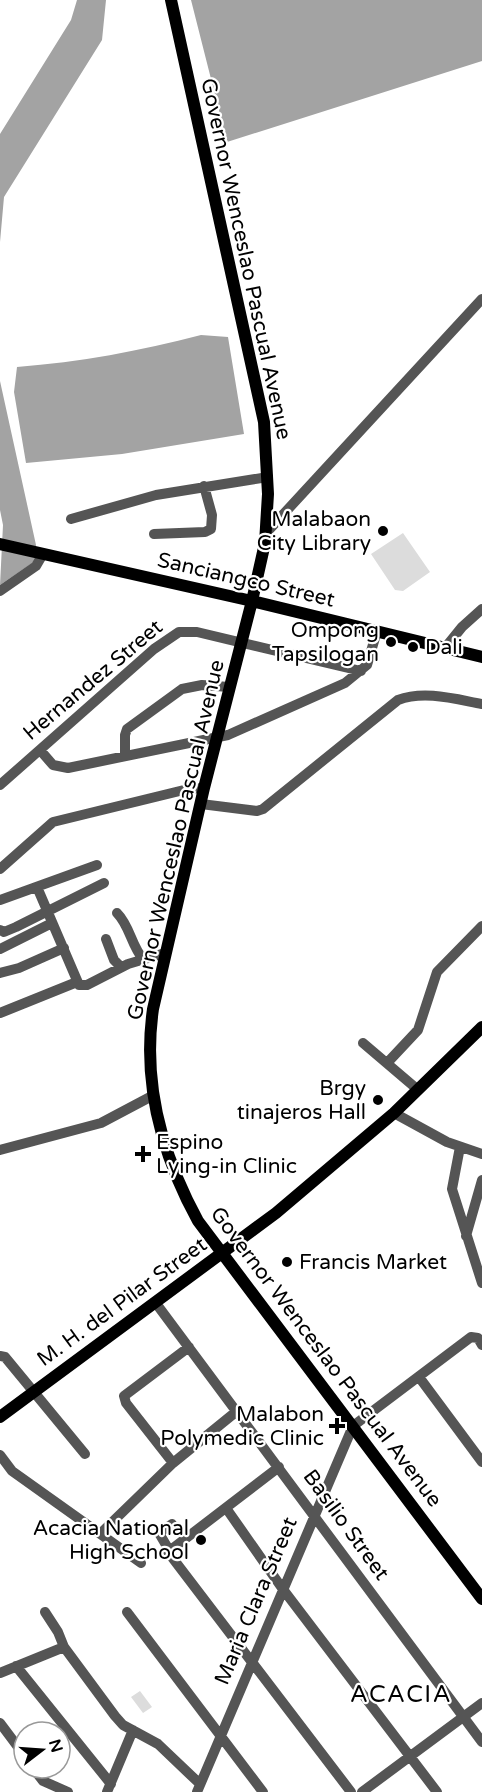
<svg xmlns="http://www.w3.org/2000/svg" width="482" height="1792" viewBox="0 0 482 1792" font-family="'Varela Round',sans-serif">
  <rect width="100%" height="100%" fill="#fff"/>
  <path fill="#dcdcdc" d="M 403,533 L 430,572 L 403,591 L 395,590 L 371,554 Z
    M 140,1691 L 152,1707 L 143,1713 L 131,1697 Z"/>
  <path fill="#a3a3a3" d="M 77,0 L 106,0 L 102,40 L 4,197 L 0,242 L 0,134 L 71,20 Z
    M 191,0 L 482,0 L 482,61 L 227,142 Z
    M 201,335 L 228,337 L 244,434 L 122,454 L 26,463 L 14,392 L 17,367 C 80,362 140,351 201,335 Z
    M 0,381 L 36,545 L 35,561 L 0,585 L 3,525 L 0,510 Z"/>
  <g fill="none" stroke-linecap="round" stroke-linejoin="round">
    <path stroke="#555" stroke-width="10" d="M 71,519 L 156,495 L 268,477
      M 266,533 L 482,299
      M 154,534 L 205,532 L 211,529 L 212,515 L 204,486
      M 0,591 L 36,566 L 43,554
      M 445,648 L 462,627 L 482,609
      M 40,750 L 53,765 L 68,768 L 228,735 L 345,683 L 367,665 L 377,631
      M 125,755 L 125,735 L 127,729 L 182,689 L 202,685 L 229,687
      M 0,785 L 154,649 L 179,632 L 197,632 L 361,671
      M 201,804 L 257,811 L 263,809 L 398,700 C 424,690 455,699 482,704
      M 0,869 L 53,822 L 188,789 L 204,788
      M 37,887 L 79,985 L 87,985 L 128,964 L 165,953
      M 0,900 L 97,865
      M 117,913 C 130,926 131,945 143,959
      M 0,930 L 4,932 L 16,927 L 104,883
      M 106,939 L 114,960 L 121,967
      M 0,949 L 52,923
      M 0,973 L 19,968 L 64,948
      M 0,1013 L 77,982
      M 363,1043 L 417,1089
      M 388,1062 L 418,1030 L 437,972 L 482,926
      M 394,1113 L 447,1142 L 482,1154
      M 460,1147 L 452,1189 L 482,1283
      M 0,1150 L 101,1123 L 152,1096
      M 466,1236 L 482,1180
      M 155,1302 L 482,1742
      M 0,1356 L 5,1357 L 85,1454
      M 419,1377 L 482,1462
      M 0,1455 L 12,1471 L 141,1563
      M 173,1463 L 126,1403 L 124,1396 L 189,1347
      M 279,1467 L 168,1552 L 351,1792
      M 226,1508 L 282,1588 L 437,1792
      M 101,1533 L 173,1463 L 237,1411
      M 169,1550 L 159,1533 L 172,1524
      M 45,1612 L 58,1632 L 64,1647 L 115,1716 L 123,1725 L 158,1744 L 200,1784
      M 127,1612 L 263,1792
      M 16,1666 L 111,1784
      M 0,1673 L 64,1647
      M 0,1723 L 24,1755
      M 33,1768 L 43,1781 L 68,1792
      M 107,1792 L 133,1730
      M 197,1792 L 353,1426 L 471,1337 L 478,1338 L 482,1345
      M 362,1792 L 482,1703"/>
    <path stroke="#000" stroke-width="12" d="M 171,0 L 264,422 L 268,494 L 265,543 L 252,601 L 204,788 L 153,1009 C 142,1085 162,1155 198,1221 L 482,1599
      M 0,544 L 252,601 L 482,657
      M 0,1417 L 276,1213 L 394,1113 L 482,1027"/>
  </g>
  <g fill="#000" stroke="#fff" stroke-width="2">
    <circle cx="383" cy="531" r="6"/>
    <circle cx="391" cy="642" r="6"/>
    <circle cx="413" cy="647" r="6"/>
    <circle cx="378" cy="1100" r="6"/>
    <path d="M140 1145h6v6h6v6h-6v6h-6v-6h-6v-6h6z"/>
    <circle cx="287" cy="1262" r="6"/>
    <path d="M334 1417h6v6h6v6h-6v6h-6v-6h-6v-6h6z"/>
    <circle cx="201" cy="1540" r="6"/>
  </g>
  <g text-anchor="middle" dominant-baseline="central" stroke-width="4.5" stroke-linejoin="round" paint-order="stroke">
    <g font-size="21" fill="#000" stroke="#fff">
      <text transform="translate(246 259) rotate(78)">Governor Wenceslao Pascual Avenue</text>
      <text transform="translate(246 580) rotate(13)">Sanciangco Street</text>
      <text transform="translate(93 680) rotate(-40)">Hernandez Street</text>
      <text transform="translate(176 840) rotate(-77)">Governor Wenceslao Pascual Avenue</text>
      <text transform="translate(122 1302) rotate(-36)">M. H. del Pilar Street</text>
      <text transform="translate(326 1357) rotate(53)">Governor Wenceslao Pascual Avenue</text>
      <text transform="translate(346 1525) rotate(54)">Basilio Street</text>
      <text transform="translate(256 1601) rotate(-67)">Maria Clara Street</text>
    </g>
    <g font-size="21" fill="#000" stroke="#fff" text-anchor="end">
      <text x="371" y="519">Malabaon<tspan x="371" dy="24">City Library</tspan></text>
      <text x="379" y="630">Ompong<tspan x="379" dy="24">Tapsilogan</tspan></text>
      <text x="425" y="647" text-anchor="start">Dali</text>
      <text x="366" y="1088">Brgy<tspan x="366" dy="24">tinajeros Hall</tspan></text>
      <text x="156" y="1142" text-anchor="start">Espino<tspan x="156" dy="24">Lying-in Clinic</tspan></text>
      <text x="299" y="1262" text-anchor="start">Francis Market</text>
      <text x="324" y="1414">Malabon<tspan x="324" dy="24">Polymedic Clinic</tspan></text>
      <text x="189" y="1528">Acacia National<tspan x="189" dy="24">High School</tspan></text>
    </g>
    <g font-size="24" letter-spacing="1.5" fill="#000" stroke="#fff">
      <text x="401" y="1694">ACACIA</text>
    </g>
  </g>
  <g transform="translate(42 1750) rotate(73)"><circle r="28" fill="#ffffff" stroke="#999999" stroke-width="1.5"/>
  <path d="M0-4.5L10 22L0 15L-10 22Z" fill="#000000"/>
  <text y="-9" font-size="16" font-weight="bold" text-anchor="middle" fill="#000000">N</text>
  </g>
</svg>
